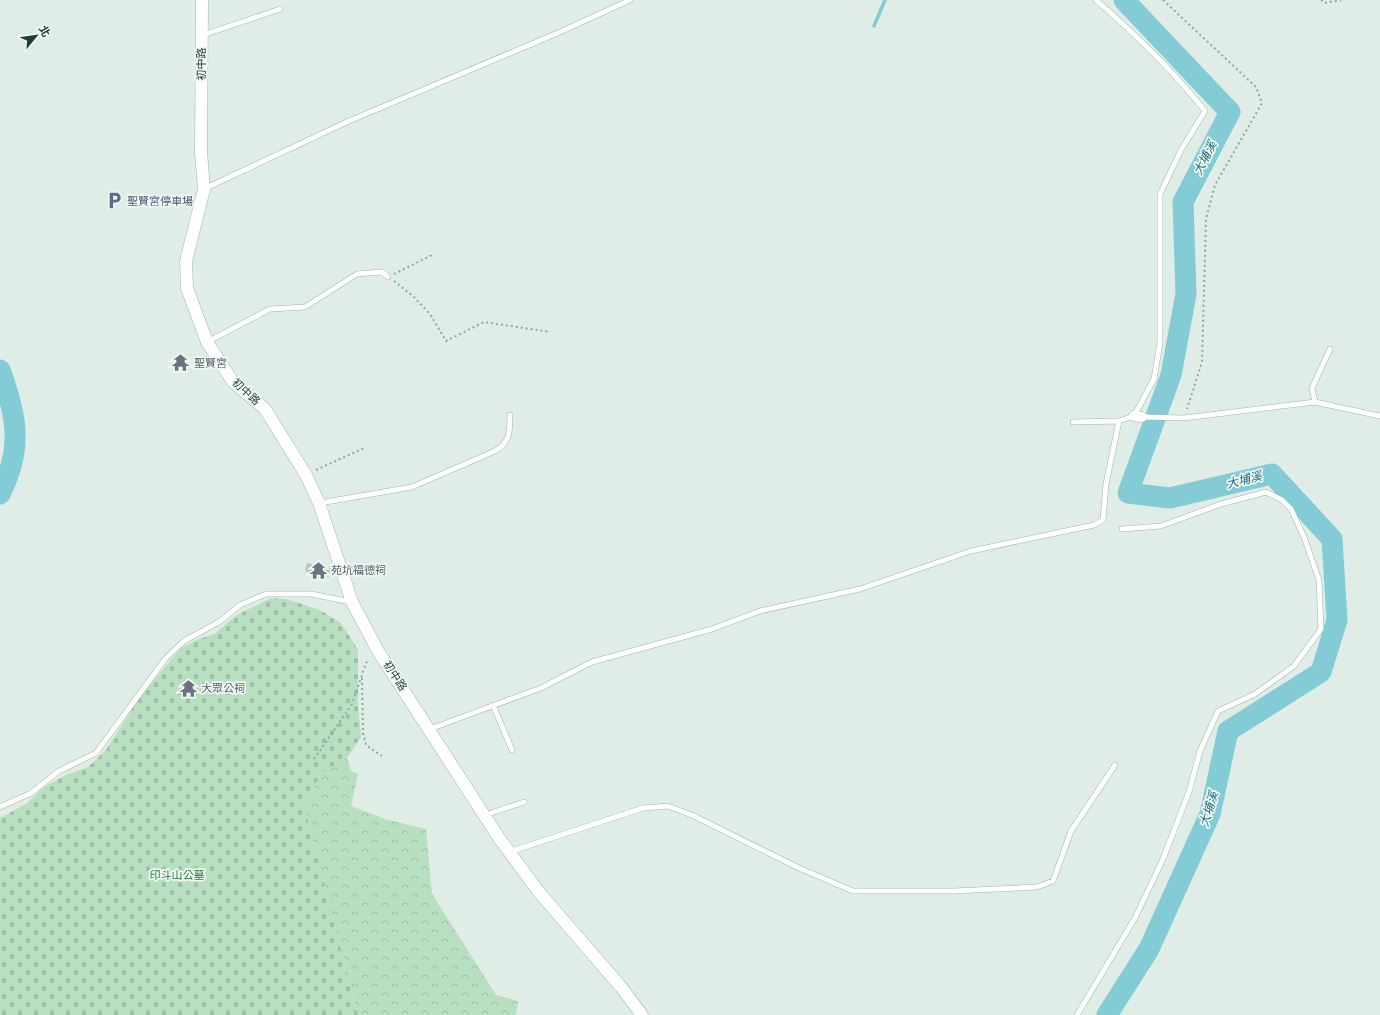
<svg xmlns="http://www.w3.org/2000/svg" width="1380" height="1015" viewBox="0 0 1380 1015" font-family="Rubik,'Noto Sans TC',sans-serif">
  <defs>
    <pattern id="forest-crowns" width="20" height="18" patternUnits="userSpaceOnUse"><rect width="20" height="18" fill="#b7dfc0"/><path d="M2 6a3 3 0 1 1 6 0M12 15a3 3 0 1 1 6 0" fill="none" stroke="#9dc0a6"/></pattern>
    <pattern id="cemetery-stones" width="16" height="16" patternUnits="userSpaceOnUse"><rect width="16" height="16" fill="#b7dfc0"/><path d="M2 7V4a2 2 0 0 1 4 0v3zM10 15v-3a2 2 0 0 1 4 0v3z" fill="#9dc0a6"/></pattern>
  </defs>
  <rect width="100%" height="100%" fill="#e0ece6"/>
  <path fill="url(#forest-crowns)" d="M 347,758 L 351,771 L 358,774 L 351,806 L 385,819 L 426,829 L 432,894 L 496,995 L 518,1001 L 516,1015 L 358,1015 L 304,806 L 322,772 Z"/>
  <path fill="url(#cemetery-stones)" d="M 271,598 L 286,599 L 320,610 L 341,623 L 358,650 L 358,704 L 361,737 L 347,758 L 322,772 L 304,806 L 358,1015 L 0,1015 L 0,818 L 26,804 L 44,787 L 64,776 L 88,767 L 106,750 L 140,697 L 180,649 L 196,640 L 215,634 L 235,616 Z"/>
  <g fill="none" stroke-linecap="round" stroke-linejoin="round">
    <path stroke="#83cbd5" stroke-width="3.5" d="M 874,26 L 885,0"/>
    <path stroke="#83cbd5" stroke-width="21" d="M 0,370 C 7,389 16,418 15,438 C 15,457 8,478 0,494
      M 1107,1015 L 1149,949 L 1210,814 L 1228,731 L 1321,672 L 1337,620 L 1332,539 L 1272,474 L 1170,498 L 1128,493 L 1171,375 L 1186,294 L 1183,202 L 1230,112 L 1124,0"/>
  </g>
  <path fill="#b5c7bf" d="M 307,563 L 331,568 L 329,577 L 305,571 Z"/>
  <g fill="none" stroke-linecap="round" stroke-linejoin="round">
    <defs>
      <path id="lane" d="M 203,35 L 280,9
        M 204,189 L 349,121 L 560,32 L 630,0
        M 207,342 L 270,309 L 305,307 L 357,274 L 382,272 L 388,277
        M 1315,402 L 1312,388 L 1330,349
        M 1142,417 L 1184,418 L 1315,402 L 1380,416
        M 1073,422 L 1119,421
        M 320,503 L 412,487 L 495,451 C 510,443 510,431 510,415
        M 493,705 L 512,750
        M 430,729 L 541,688 L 592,662 L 712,629 L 760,611 L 860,589 L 971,551 L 1094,525 L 1103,520 L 1106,484 L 1119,421 L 1134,416 L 1154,379 L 1160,343 L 1160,194 L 1181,150 L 1205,111 C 1174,72 1134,33 1096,0
        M 0,807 L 31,793 L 59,771 L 96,753 L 166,658 L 184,641 L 219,622 L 240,605 L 266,594 L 311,594 L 351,602
        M 485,815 L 524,802
        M 509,852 L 643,808 L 668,806 L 694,816 L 799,868 L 853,891 L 954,891 L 1037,887 L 1053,881 L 1071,831 L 1115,765
        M 1077,1015 L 1135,918 L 1163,859 L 1189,792 L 1200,751 L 1218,711 L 1255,694 L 1294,666 L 1321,629 L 1319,580 L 1304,537 L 1291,509 L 1282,500 L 1266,492 L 1221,504 L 1161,526 L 1122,529"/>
      <path id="street" d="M 1134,416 L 1142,417"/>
      <path id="secondary" d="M 202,0 L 201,152 L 204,189 L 186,261 L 187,288 L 207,342 L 233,382 L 265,409 L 306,475 L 319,503 L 352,602 L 378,651 L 499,838 L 538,891 L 621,987 L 642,1015"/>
    </defs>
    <use href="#lane" stroke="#a2b4ad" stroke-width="6"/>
    <use href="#street" stroke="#a2b4ad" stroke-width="11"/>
    <use href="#secondary" stroke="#9db8ae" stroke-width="13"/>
    <path stroke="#7eb29f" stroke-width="2" stroke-dasharray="2 3" stroke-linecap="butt" d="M 1163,0 L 1256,87 L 1262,103 L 1215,185 L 1206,219 L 1202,362 L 1187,409
      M 1321,0 L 1325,3 L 1341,0
      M 394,274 L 432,255
      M 394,281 L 414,297 L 430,314 L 446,341 L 484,322 L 550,332
      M 316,470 L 364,448
      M 362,678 L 363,733 L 366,745 L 382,756
      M 314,759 L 352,704 L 366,663 L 369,660"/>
    <use href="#lane" stroke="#fff" stroke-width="5"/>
    <use href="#street" stroke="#fff" stroke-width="10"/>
    <use href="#secondary" stroke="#fff" stroke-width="12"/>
  </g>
  <defs>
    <symbol id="parking-bare" viewBox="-9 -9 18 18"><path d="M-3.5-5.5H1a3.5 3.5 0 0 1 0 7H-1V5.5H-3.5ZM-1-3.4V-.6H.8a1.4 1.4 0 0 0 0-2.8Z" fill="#5c6f8a" stroke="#f0f8f4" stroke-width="2.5" paint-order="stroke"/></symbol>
    <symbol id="temple-bare" viewBox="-9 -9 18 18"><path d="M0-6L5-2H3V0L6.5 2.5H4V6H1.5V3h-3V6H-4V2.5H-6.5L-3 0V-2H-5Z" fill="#6b7280" stroke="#f0f8f4" stroke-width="2.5" paint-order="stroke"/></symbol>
  </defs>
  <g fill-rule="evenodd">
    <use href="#parking-bare" x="102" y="188" width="25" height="25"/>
    <use href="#temple-bare" x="168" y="350" width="25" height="25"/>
    <use href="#temple-bare" x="306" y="558" width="25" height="25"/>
    <use href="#temple-bare" x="176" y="676" width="25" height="25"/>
  </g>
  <g text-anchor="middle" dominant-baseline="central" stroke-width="3.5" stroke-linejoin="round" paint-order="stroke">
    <g font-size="11" fill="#1f3d34" stroke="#f0f8f4">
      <text transform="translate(201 64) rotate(-90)">初中路</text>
      <text transform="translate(246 392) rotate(43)">初中路</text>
      <text transform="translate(395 676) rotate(57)">初中路</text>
    </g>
    <g font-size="11" fill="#4e5e75" stroke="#f0f8f4" text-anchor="start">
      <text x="127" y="201">聖賢宮停車場</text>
    </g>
    <g font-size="11" fill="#5b616d" stroke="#f0f8f4" text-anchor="start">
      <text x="194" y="363">聖賢宮</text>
      <text x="331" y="570">苑坑福德祠</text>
      <text x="201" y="688">大眾公祠</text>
    </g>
    <g font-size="11" fill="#277643" stroke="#f0f8f4">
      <text x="177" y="875">印斗山公墓</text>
    </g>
    <g font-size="12" font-style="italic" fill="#166f7d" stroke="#f0f8f4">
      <text transform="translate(1205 158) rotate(-63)">大埔溪</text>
      <text transform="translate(1244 480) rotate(-14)">大埔溪</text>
      <text transform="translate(1209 809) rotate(-73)">大埔溪</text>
    </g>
  </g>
  <g transform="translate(36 36) rotate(61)" stroke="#f0f8f4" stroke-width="3" paint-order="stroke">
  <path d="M0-3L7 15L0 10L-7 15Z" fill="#1f3d34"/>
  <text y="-6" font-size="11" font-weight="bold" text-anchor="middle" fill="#1f3d34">北</text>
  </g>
</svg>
